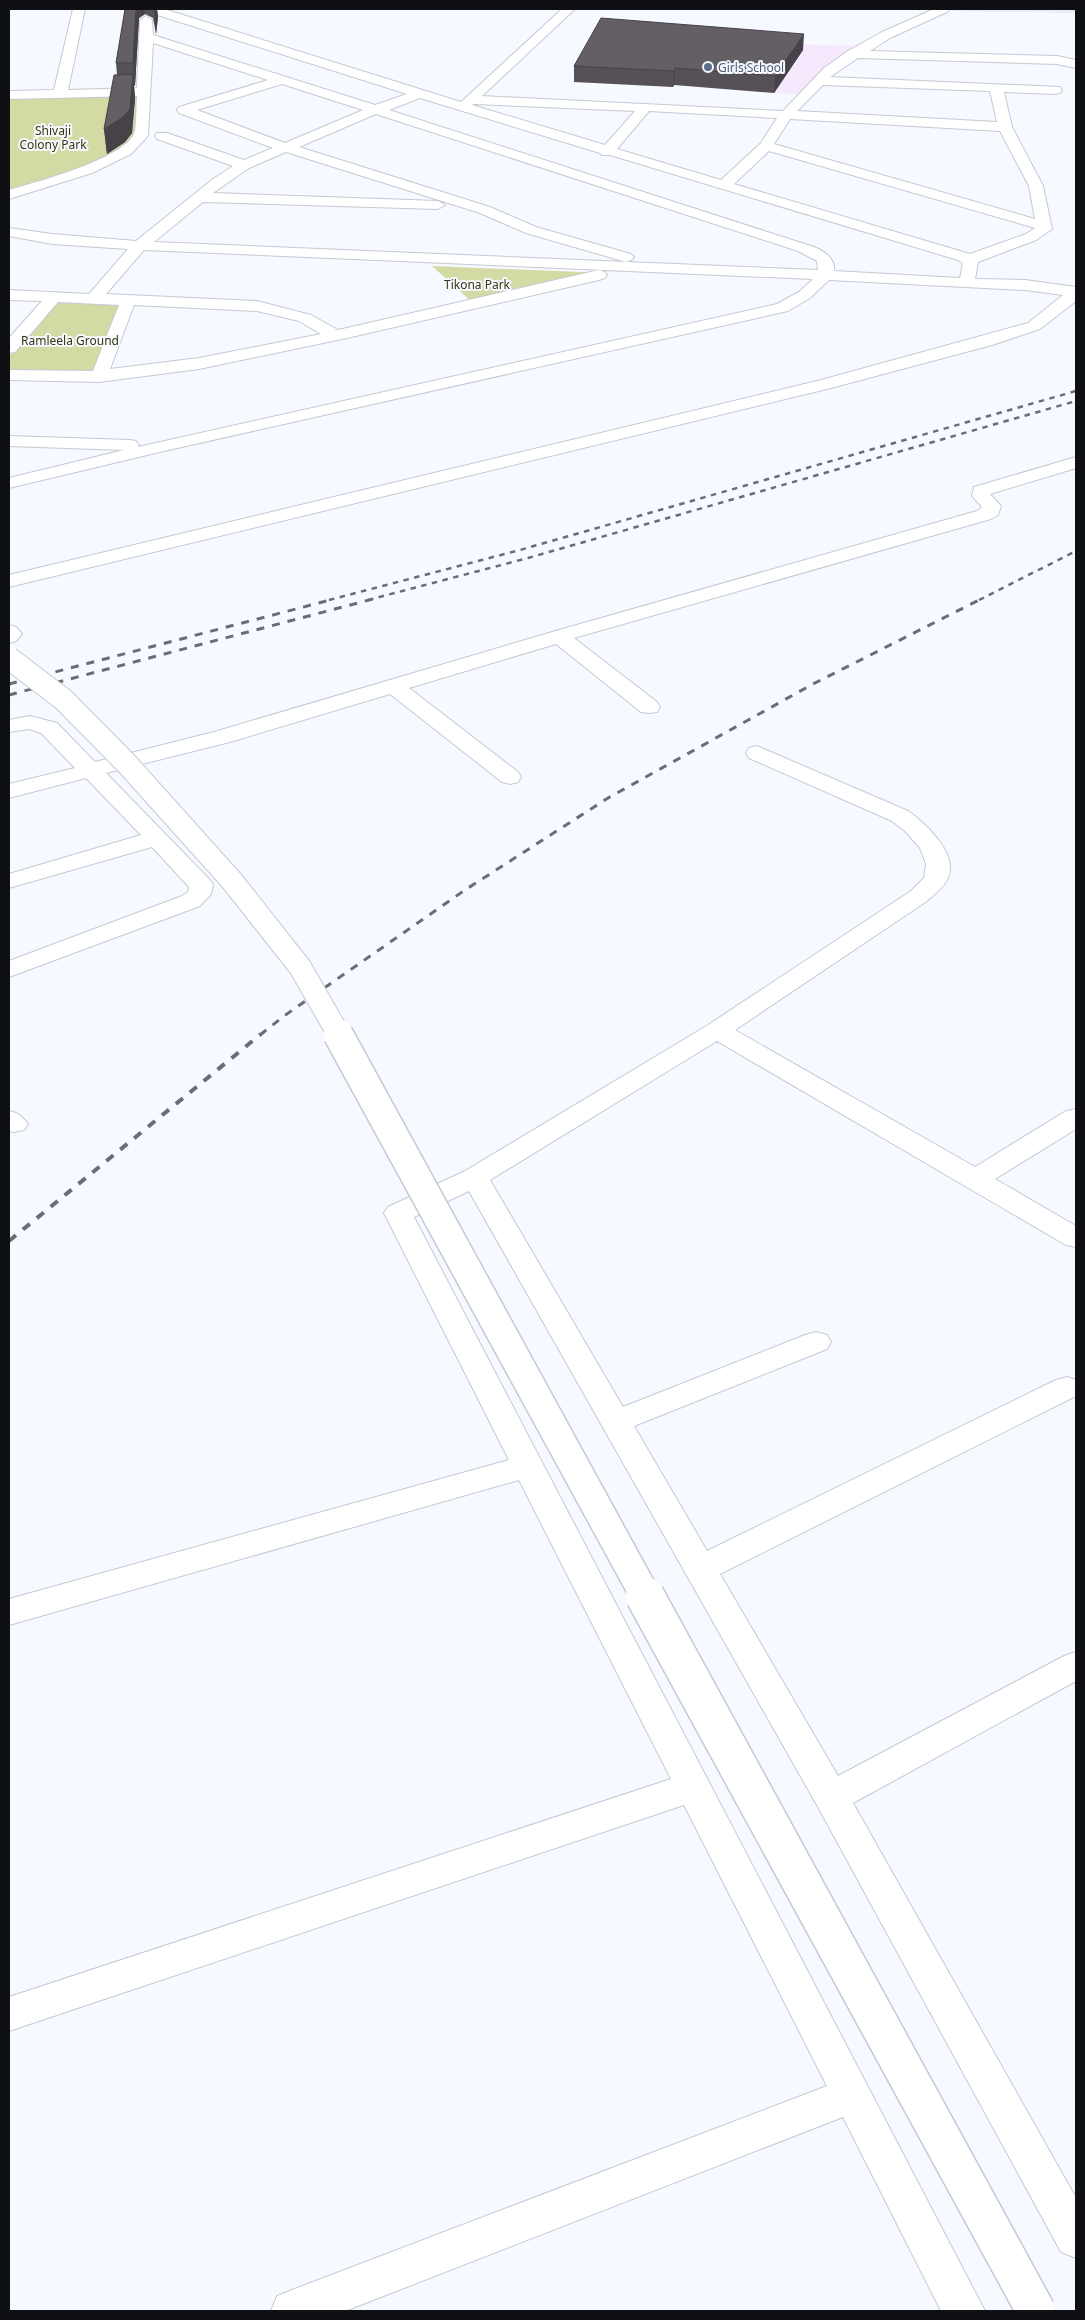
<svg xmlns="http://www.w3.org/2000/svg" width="1085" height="2320" viewBox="0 0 1085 2320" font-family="'Noto Sans',sans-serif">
  <rect width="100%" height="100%" fill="#f6f9ff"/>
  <path fill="#e6edf9" d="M 941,9 L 1076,9 L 1076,13 L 941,11 Z"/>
  <path fill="#f7e9fd" d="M 712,42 L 863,46 L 819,72 L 801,95 L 693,86 Z"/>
  <path fill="#d4daa3" d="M 144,92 L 141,135 L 87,170 L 9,194 L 9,96 Z
    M 432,266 L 604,273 L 472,302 Z
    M 58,299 L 122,302 L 95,376 L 45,376 L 9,373 L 9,356 Z"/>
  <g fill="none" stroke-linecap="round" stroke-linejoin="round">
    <defs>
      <path id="minor" d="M 73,9 L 85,9 L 68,90 L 137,88 L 140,20 L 146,16 L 152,20 L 153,35 L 375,105 L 407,94 L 148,12 L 146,9 L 164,9 L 461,102 L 562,9 L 575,9 L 482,96 L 783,111 L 824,68 L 848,51 L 882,32 L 934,9 L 949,9 L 947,12 L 890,38 L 870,51 L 1057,56 L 1076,60 L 1076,68 L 1057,64 L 858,58 L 830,77 L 1060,87 L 1062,90 L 1060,93 L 1055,94 L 1004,92 L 1012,127 L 1043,186 L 1052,229 L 1036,240 L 978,262 L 975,279 L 1025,280 L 1076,287 L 1076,301 L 1040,329 L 992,345 L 831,388 L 9,587 L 9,575 L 821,380 L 1028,323 L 1063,295 L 1025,290 L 829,280 L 810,298 L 788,311 L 164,451 L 9,488 L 9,478 L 124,450 L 9,446 L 9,436 L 130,440 L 136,441 L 139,445 L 138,447 L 777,304 L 799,292 L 813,279 L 144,250 L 106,294 L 257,301 L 311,315 L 338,330 L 599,270 L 605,272 L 607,275 L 605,278 L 599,280 L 347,338 L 199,369 L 99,382 L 9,380 L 9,370 L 93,371 L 119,305 L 58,302 L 15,352 L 9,353 L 9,338 L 42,301 L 9,300 L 9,290 L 89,294 L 128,249 L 52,244 L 9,236 L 9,228 L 52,234 L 136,241 L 213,179 L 233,166 L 157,139 L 155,136 L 157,133 L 167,133 L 244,160 L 273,148 L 179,113 L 177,110 L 179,107 L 268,80 L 153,43 L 148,135 L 146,138 L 131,154 L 92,173 L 9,199 L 9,190 C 36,182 121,160 134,134 C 137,127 136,105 137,96 L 9,99 L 9,91 L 54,90 ZM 282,84 L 363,110 L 285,143 L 197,110 ZM 823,85 L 990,91 L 997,122 L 797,111 ZM 420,98 L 600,153 L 602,155 L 610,155 L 958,260 L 963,263 L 960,278 L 834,271 C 836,259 824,251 814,247 L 389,110 ZM 474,104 L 635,111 L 605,145 L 472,105 ZM 649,111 L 777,118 L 761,143 L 721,180 L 617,149 ZM 376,114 L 798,251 L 817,261 L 818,270 L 154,242 L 203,202 L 438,209 L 445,205 L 438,201 L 213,193 L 249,168 L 286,152 L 480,213 L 526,233 L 626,262 L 631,260 L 634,257 L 631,254 L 536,227 L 490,207 L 299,147 ZM 790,119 L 1000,131 L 1029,186 L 1035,219 L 774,144 ZM 769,151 L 1035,228 L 1026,234 L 970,254 L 734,184 ZM 134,305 L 257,311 L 299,321 L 321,334 L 199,358 L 110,369 Z
        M 1076,457 L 1076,468 L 990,494 L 1001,506 L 998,515 L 991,519 L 574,638 L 657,702 L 660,707 L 657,712 L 649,713 L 641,712 L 556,644 L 409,688 L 518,772 L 521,777 L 518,782 L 510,784 L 502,782 L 390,694 L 230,742 L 106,773 L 209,879 L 213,884 L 211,894 L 200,906 L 9,977 L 9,961 L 182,896 L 188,892 L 189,887 L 152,847 L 9,888 L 9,874 L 141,835 L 86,778 L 9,798 L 9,784 L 75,768 L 41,733 L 29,729 L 9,732 L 9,720 L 30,716 L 57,723 L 95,762 L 214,732 L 552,632 L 977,511 L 982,507 L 972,496 L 974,487 Z
        M 9,625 L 16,627 L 22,634 L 16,641 L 9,643 Z
        M 757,746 L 908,811 C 925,823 959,854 948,878 C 944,887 935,894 927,901 L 735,1030 L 975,1167 L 1066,1111 L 1076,1109 L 1076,1129 L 995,1179 L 1076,1226 L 1076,1247 L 1066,1245 L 717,1041 L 490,1180 L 623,1407 L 805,1335 L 816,1332 L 827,1335 L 831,1342 L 827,1349 L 634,1426 L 707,1551 L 1056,1380 L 1067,1377 L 1076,1380 L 1076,1396 L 720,1574 L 838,1776 L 1064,1656 L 1076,1652 L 1076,1681 L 853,1803 L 1076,2198 L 1076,2258 L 1061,2252 L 818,1807 L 469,1191 L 414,1217 L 985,2311 L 941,2311 L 843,2117 L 345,2311 L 271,2311 L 277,2296 L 292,2290 L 827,2086 L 684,1805 L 9,2031 L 9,1997 L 671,1779 L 519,1480 L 9,1625 L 9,1599 L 509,1460 L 384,1213 L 388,1207 L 465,1171 L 708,1025 L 911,891 L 924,878 L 926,864 L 920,848 L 905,831 L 892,821 L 749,758 L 746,753 L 749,748 Z
        M 9,1111 C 18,1113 22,1116 28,1124 L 24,1130 L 14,1132 L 9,1131 Z"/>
    </defs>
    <use href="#minor" stroke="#c4cad3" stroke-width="2"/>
    <use href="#minor" fill="#fff" fill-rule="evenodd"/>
    <path stroke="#6b6d71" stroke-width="2.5" stroke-dasharray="5.5 5.5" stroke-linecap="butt" d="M 329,600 L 520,550 L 1076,391
      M 368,600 L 528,558 L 1076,401
      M 979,600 L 1076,551"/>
    <path stroke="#6b6d71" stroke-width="3" stroke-dasharray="8 8" stroke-linecap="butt" d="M 9,684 L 334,599
      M 9,695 L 373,599
      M 260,1035 L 284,1016 L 465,890 L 608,798 L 813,684 L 981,599"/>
    <path stroke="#6b6d71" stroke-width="4" stroke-dasharray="9 9" stroke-linecap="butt" d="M 9,1241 L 261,1034"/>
    <defs>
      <path id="major-bridge-far2" d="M 9,658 L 64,700 L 128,765 L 232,881 L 300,967 L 339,1035"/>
      <path id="major-bridge-far1" d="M 338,1034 L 646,1597"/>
      <path id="major-bridge" d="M 645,1596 L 1036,2311"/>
    </defs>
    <use href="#major-bridge-far2" stroke="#c4cad3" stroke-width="24" stroke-linecap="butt"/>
    <use href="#major-bridge-far1" stroke="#c4cad3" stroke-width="32" stroke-linecap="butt"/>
    <use href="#major-bridge" stroke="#c4cad3" stroke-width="41" stroke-linecap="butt"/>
    <use href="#major-bridge-far2" stroke="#fff" stroke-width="22"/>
    <use href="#major-bridge-far1" stroke="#fff" stroke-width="29"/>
    <use href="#major-bridge" stroke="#fff" stroke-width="38"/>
  </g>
  <path fill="#565157" d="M 125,9 L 157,9 L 158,17 L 156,34 L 153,18 L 145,14 L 139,18 L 135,86 L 134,86 L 135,98 L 132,133 L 125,142 L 107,154 L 104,129 L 117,75 L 116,63 Z
    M 803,50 L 774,93 L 674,85 L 673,87 L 574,82 L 574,66 Z"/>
  <path fill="#464247" d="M 136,9 L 144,9 L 145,14 L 139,18 L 135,86 L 133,63 Z
    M 154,9 L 157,9 L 158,17 L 156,34 Z
    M 804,34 L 803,50 L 774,93 L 775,76 Z
    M 675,68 L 674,85 L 673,87 L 674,71 Z
    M 133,74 L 135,98 L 132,133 L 125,142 L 107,154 L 104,129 Z"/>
  <path fill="#645e65" stroke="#464247" d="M 125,9 L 136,9 L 133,63 L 116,63 Z
    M 601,18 L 804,34 L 775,76 L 675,68 L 674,71 L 574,66 Z
    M 133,74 L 130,109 L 122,118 L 104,129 L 114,75 Z"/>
  <circle fill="#5c6f8a" stroke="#f6f9ff" stroke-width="2" cx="708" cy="67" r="5"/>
  <g text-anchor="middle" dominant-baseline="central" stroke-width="4" stroke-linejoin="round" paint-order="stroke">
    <g font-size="12" fill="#4e5e75" stroke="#f6f9ff" text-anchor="start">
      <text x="718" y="67">Girls School</text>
    </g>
    <g font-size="12" fill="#35380d" stroke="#f6f9ff">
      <text x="53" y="130">Shivaji<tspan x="53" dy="14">Colony Park</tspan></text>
      <text x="477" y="284">Tikona Park</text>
      <text x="70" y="340">Ramleela Ground</text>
    </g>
  </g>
  <rect width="1085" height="2320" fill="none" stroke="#0e1013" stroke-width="20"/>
</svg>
